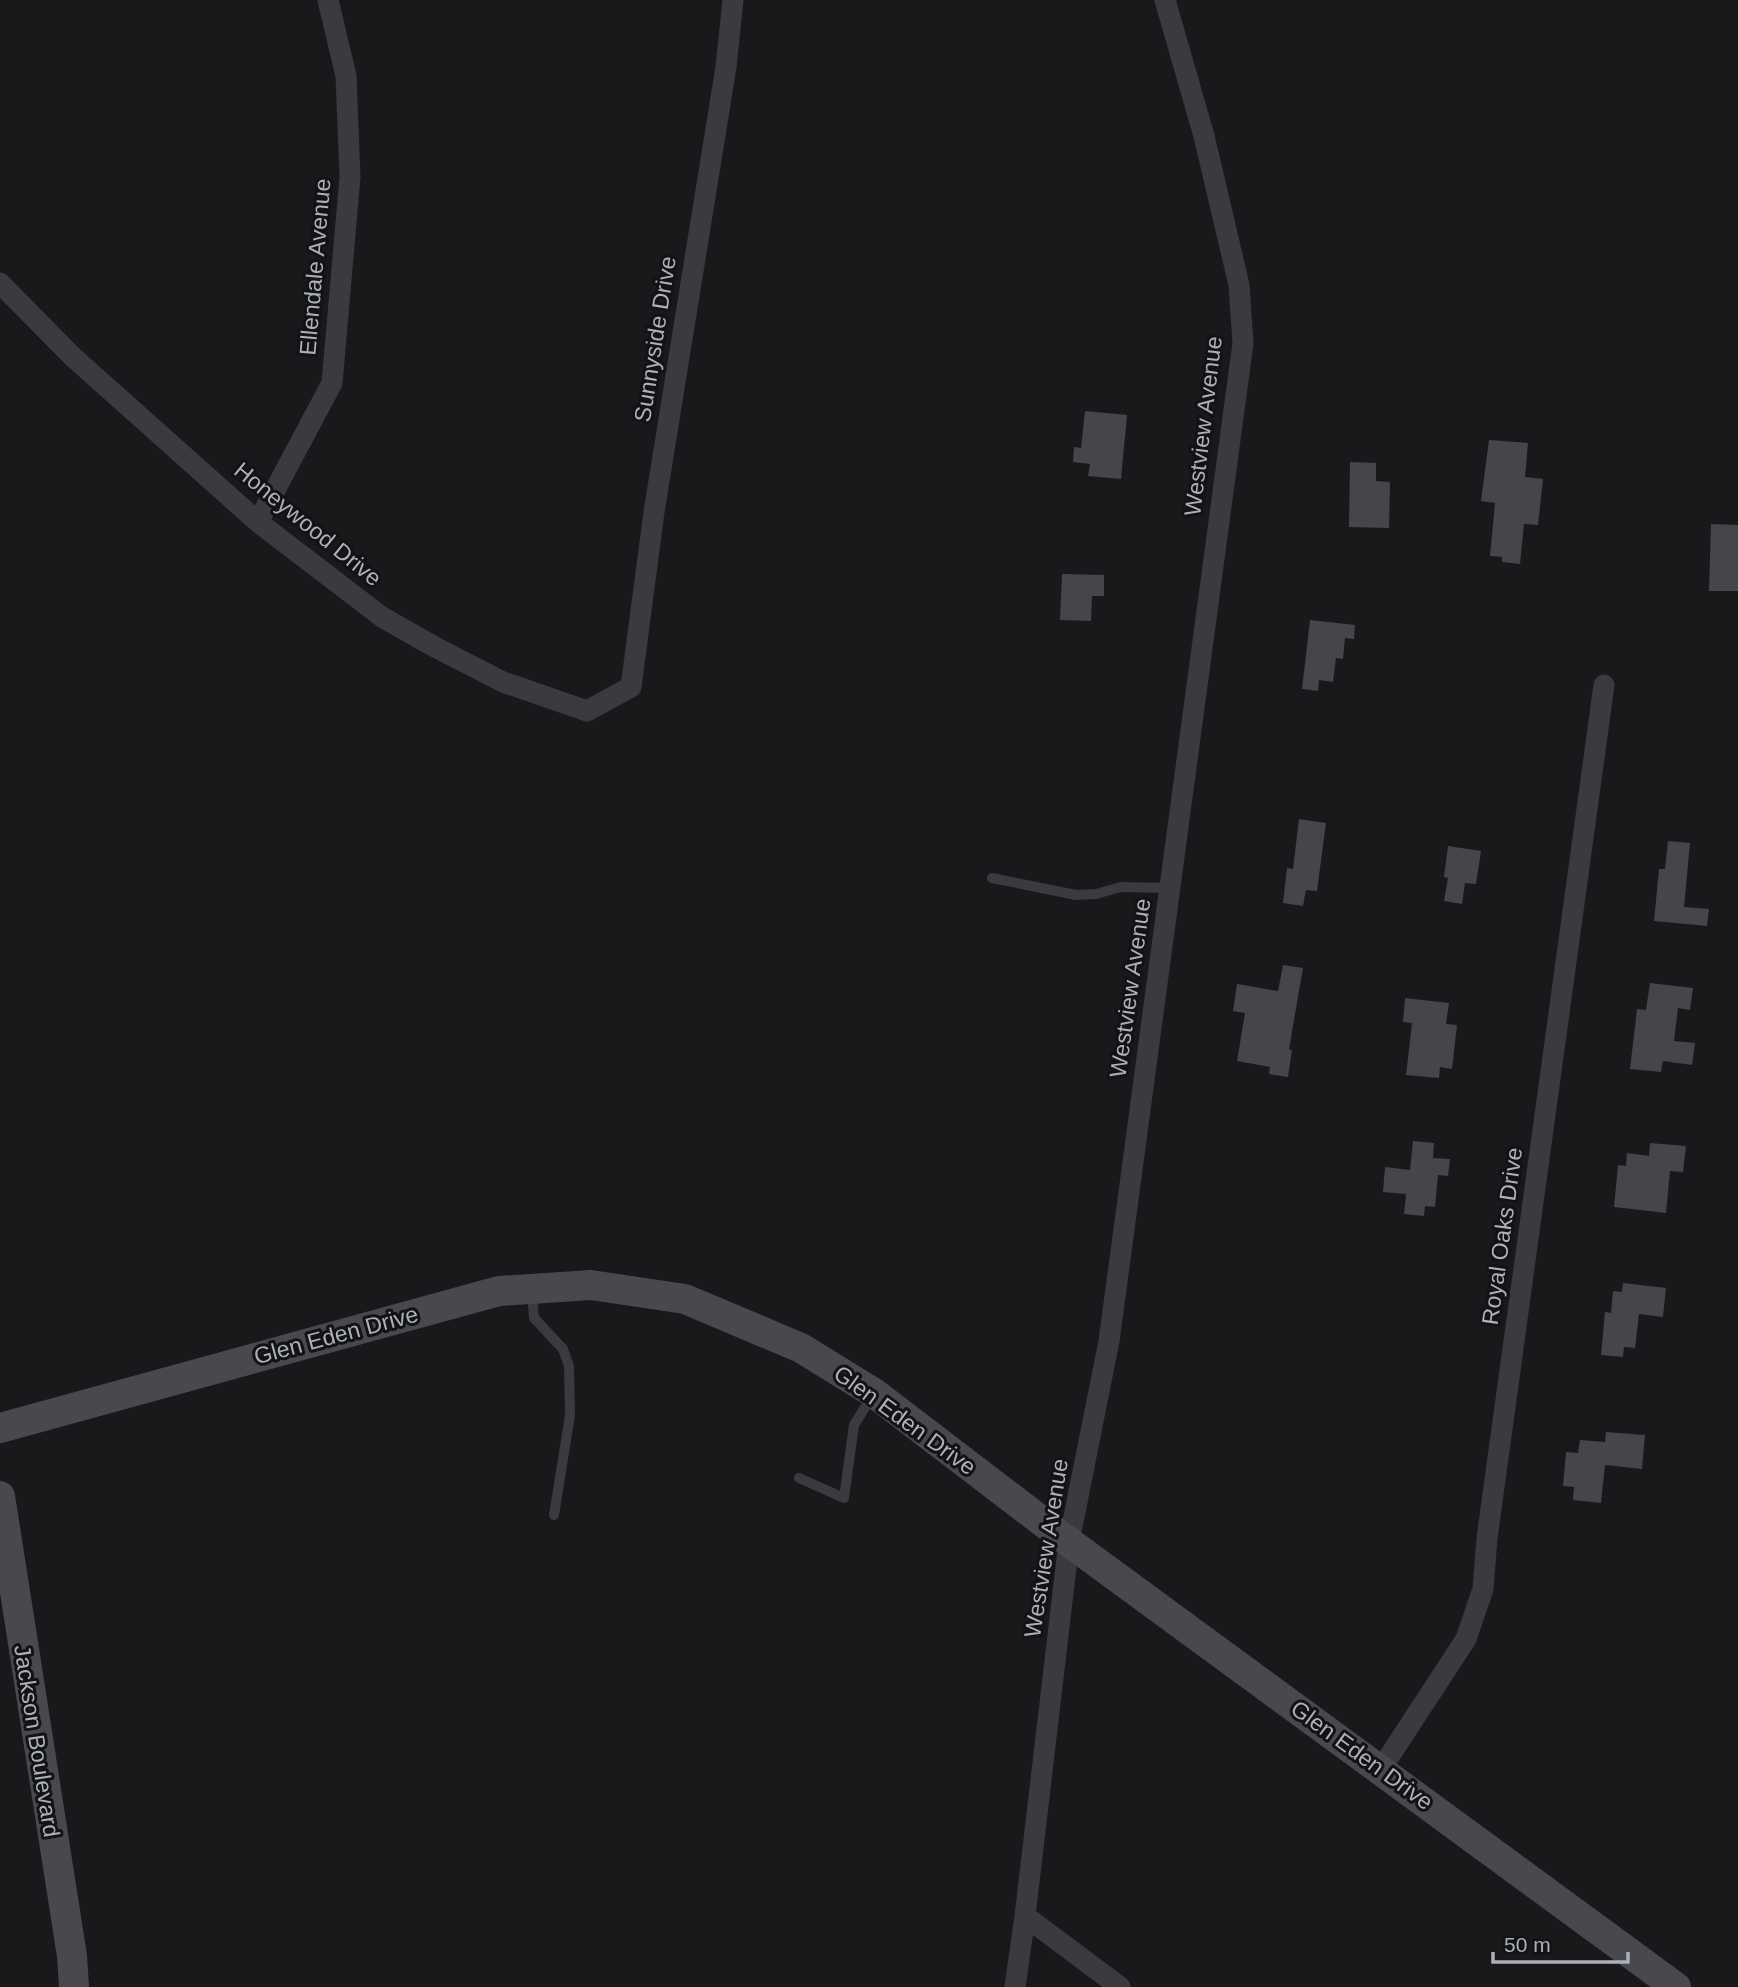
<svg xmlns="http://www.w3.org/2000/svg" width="1738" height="1987" viewBox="0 0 1738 1987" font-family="Helvetica,sans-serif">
  <rect width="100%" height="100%" fill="#19181a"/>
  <path fill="#45464a" d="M 1085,411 L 1127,415 L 1121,479 L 1088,476 L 1090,464 L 1073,462 L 1074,447 L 1081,448 Z
    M 1489,440 L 1528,443 L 1525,477 L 1543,479 L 1538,525 L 1524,524 L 1520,564 L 1502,562 L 1502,557 L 1490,556 L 1495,503 L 1481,501 Z
    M 1350,462 L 1376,463 L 1376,481 L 1390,482 L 1389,528 L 1349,527 Z
    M 1711,524 L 1738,525 L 1738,591 L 1709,591 Z
    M 1062,574 L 1104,575 L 1104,596 L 1092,596 L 1091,621 L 1060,620 Z
    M 1310,620 L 1355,625 L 1354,639 L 1345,638 L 1343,659 L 1336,658 L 1333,682 L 1319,680 L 1318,691 L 1302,689 Z
    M 1299,819 L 1326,823 L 1317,891 L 1306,890 L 1303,906 L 1283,903 L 1287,868 L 1293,869 Z
    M 1668,841 L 1690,843 L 1684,907 L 1709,909 L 1707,926 L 1654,921 L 1659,869 L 1665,869 Z
    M 1448,846 L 1481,851 L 1476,884 L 1465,883 L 1462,904 L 1444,901 L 1448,878 L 1444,877 Z
    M 1283,965 L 1303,968 L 1289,1049 L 1292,1050 L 1288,1077 L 1269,1074 L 1270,1067 L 1237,1061 L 1245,1013 L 1233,1011 L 1237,984 L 1278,991 Z
    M 1650,983 L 1693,988 L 1690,1010 L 1678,1008 L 1674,1041 L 1695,1043 L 1692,1065 L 1663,1061 L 1661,1072 L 1630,1069 L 1637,1009 L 1646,1010 Z
    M 1405,998 L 1449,1003 L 1446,1024 L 1457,1025 L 1452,1069 L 1440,1067 L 1439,1078 L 1406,1075 L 1412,1023 L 1403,1022 Z
    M 1413,1141 L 1434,1143 L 1433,1158 L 1450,1159 L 1448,1176 L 1438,1175 L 1435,1207 L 1425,1206 L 1424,1216 L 1404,1214 L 1406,1194 L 1383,1192 L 1385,1167 L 1410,1170 Z
    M 1650,1143 L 1686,1146 L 1683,1172 L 1670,1171 L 1666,1213 L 1614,1207 L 1618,1165 L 1626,1166 L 1627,1153 L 1649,1156 Z
    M 1623,1283 L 1666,1288 L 1663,1317 L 1639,1314 L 1635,1348 L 1624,1347 L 1623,1357 L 1601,1355 L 1605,1312 L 1611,1313 L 1613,1291 L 1622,1292 Z
    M 1606,1432 L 1645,1435 L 1642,1469 L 1605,1465 L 1601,1503 L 1573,1500 L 1574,1487 L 1563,1486 L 1566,1452 L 1578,1453 L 1580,1440 L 1605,1442 Z"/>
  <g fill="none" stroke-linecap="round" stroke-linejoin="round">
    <path stroke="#3a3a3f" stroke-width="10" d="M 992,878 L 1076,895 L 1096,894 L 1121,887 L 1170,888
      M 532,1291 L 534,1318 L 563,1349 L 569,1366 L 570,1415 L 554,1515
      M 799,1478 L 844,1498 L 854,1425 L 873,1395"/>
    <path stroke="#3a3a3f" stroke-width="21" d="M 0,283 L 73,357 L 258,522 L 382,617 L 433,646 L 503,682 L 587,711 L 631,687 L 654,512 L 726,67 L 733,0
      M 258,522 L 332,383 L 350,177 L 346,76 L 328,0
      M 1381,1769 L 1466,1639 L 1483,1589 L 1487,1538 L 1604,685
      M 1025,1916 L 1120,1987
      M 1015,1987 L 1025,1916 L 1069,1542 L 1109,1341 L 1243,343 L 1239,285 L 1204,136 L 1165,0"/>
    <path stroke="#48494f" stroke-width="30" d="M 0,1428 L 499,1291 L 591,1285 L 685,1299 L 801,1348 L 874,1393 L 1069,1542 L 1676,1987
      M 0,1496 L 72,1956 L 74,1987"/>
  </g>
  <g text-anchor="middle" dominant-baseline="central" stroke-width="6" stroke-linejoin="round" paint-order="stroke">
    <g font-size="23" fill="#abb0ba" stroke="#131315">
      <text transform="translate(315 267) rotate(-85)">Ellendale Avenue</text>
      <text transform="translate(655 339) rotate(-81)">Sunnyside Drive</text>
      <text transform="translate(1203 426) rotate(-83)">Westview Avenue</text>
      <text transform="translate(308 524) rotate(39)">Honeywood Drive</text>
      <text transform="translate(1130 988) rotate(-82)">Westview Avenue</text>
      <text transform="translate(1502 1236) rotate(-82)">Royal Oaks Drive</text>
      <text transform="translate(336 1335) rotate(-15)">Glen Eden Drive</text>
      <text transform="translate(905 1420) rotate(36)">Glen Eden Drive</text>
      <text transform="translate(1046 1548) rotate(-81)">Westview Avenue</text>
      <text transform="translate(37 1741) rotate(81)">Jackson Boulevard</text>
      <text transform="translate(1362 1755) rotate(36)">Glen Eden Drive</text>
    </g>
  </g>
  <path d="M1493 1952v10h135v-10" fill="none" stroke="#abb0ba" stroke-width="3.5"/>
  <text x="1504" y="1952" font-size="21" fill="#abb0ba" stroke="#131315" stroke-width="5" paint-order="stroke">50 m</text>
</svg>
